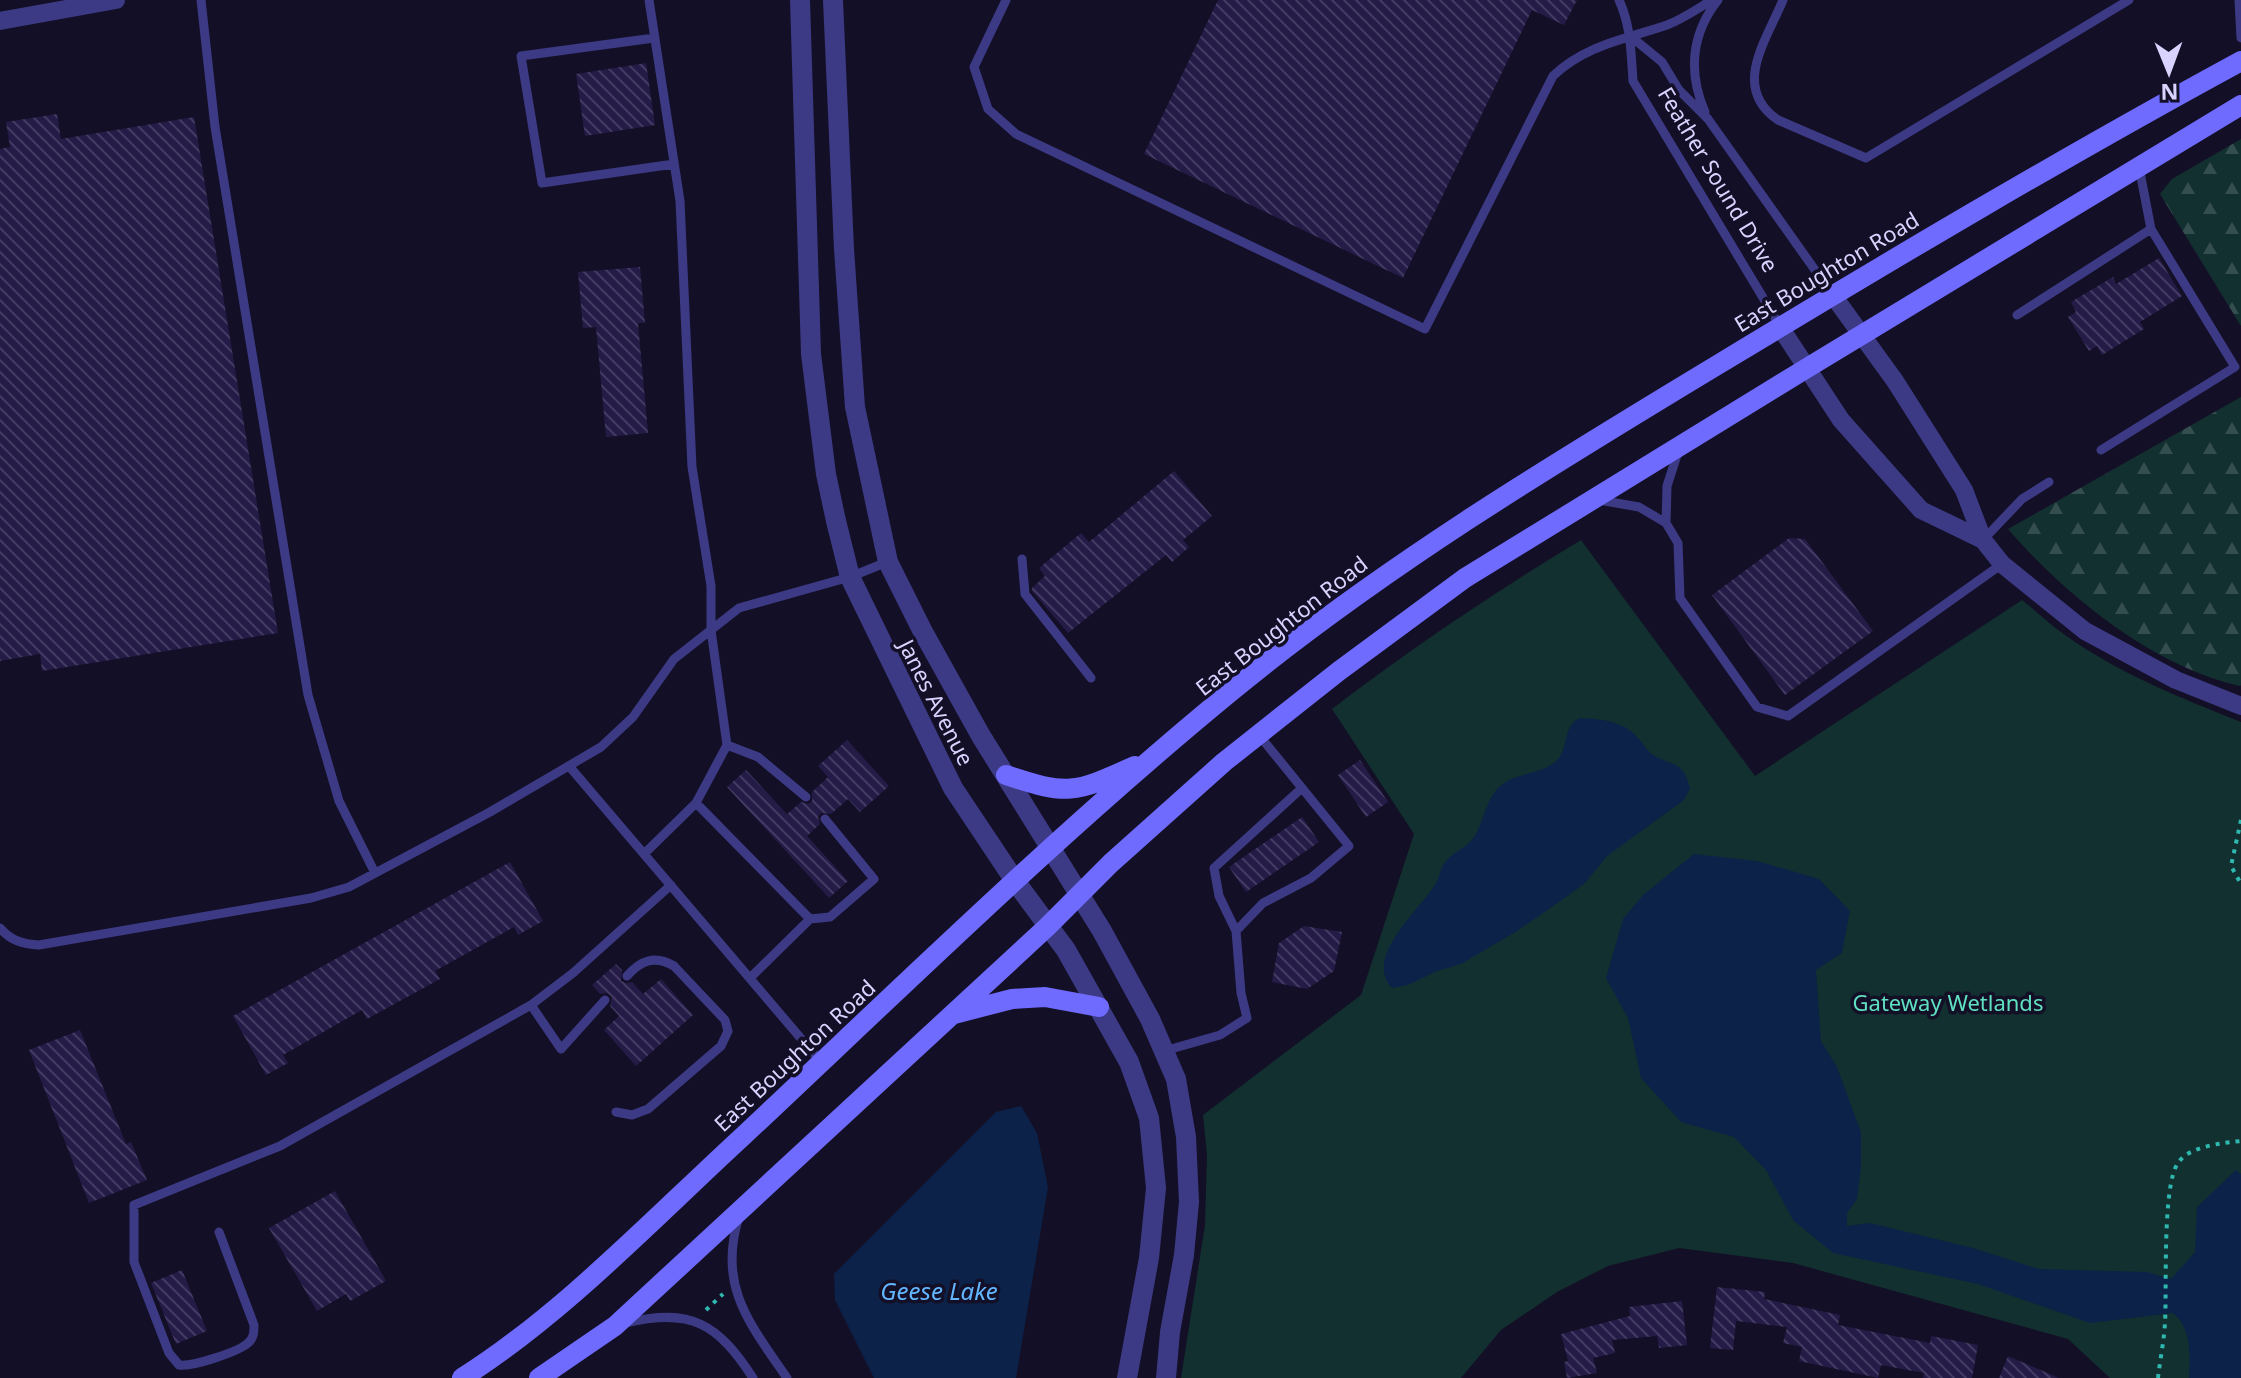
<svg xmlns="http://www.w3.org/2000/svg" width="2241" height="1378" viewBox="0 0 2241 1378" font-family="'Noto Sans',sans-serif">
  <defs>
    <pattern id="forest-firs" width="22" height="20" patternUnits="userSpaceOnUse" patternTransform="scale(2)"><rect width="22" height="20" fill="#12302f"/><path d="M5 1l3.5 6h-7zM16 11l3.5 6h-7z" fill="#344d4e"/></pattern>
    <pattern id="building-back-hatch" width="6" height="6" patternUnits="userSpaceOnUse" patternTransform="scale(2)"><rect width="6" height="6" fill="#241b47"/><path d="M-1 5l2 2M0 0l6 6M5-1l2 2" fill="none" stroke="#433b63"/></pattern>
  </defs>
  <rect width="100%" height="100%" fill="#130f26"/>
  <path fill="url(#forest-firs)" d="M 2241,139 L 2241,326 L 2160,194 L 2172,179 Z
    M 2241,397 L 2241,685 L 2240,686 C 2154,667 2065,595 2008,529 Z"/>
  <path fill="#12302f" d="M 1581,540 L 1755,776 L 2022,600 C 2036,611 2050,624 2065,635 C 2118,673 2181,698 2241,722 L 2241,1378 L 2110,1378 L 2068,1339 L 1793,1263 L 1679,1248 L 1608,1266 L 1557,1292 L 1501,1330 L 1461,1378 L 1181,1378 L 1205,1225 L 1207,1155 L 1203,1115 L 1361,995 L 1414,834 L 1332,709 C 1412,648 1495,592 1581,540 Z"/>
  <path fill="#0c2248" d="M 1580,718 C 1601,719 1624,721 1638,738 C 1644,744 1648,753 1655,756 C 1675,767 1683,761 1690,788 L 1684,800 L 1607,856 L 1585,883 L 1566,897 L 1517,931 L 1461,964 L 1437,971 L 1408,985 L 1392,988 C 1362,957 1422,908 1436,883 C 1440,876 1440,867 1446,861 C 1454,851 1467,848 1474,837 C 1484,822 1484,804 1498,788 C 1514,772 1536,776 1554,763 C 1570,751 1561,726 1580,718 Z
    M 1694,854 L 1757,861 L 1819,879 L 1850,911 L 1842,953 L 1816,970 L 1821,1041 L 1837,1067 L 1861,1132 L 1861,1166 L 1857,1199 L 1847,1213 L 1847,1226 L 1870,1223 L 1973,1248 L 2039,1269 L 2147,1272 L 2171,1279 L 2195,1252 L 2197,1207 L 2236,1170 L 2241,1174 L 2241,1378 L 2189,1378 C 2190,1357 2192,1328 2173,1313 L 2090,1323 L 1978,1284 L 1833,1253 L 1793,1220 L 1766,1170 L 1734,1137 L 1681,1122 L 1641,1078 L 1628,1018 L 1606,978 L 1623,919 L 1643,895 Z
    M 1021,1106 L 1037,1133 L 1048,1187 L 1016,1378 L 874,1378 L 835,1300 L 834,1274 L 996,1112 Z"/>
  <path fill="url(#building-back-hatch)" d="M 1218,0 L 1577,0 L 1564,25 L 1532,10 L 1403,278 L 1144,154 Z
    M 646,63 L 655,125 L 585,136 L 576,74 Z
    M 57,114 L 61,139 L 194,117 L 278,633 L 42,671 L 40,654 L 0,661 L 0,149 L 10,147 L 6,122 Z
    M 2159,258 L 2182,296 L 2140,322 L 2144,329 L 2102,355 L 2097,346 L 2089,351 L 2068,317 L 2076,312 L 2071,302 L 2113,277 L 2116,284 Z
    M 640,267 L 645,323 L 638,323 L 648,433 L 606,437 L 596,327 L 583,328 L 578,272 Z
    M 1174,471 L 1212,516 L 1183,540 L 1189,547 L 1172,562 L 1166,555 L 1068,633 L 1032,591 L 1032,588 L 1045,576 L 1039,568 L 1081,533 L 1089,542 Z
    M 1789,538 L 1805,539 L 1873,631 L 1785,695 L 1712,595 Z
    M 847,740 L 889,786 L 860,812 L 848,799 L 831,814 L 821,813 L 818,817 L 820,824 L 807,836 L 848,881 L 829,898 L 727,787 L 746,770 L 787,814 L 801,802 L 808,804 L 812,801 L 812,792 L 828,777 L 818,766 Z
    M 1360,760 L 1388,802 L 1366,817 L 1338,775 Z
    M 1302,817 L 1319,842 L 1246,892 L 1229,867 Z
    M 510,862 L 543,921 L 518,935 L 514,927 L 435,971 L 440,979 L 367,1019 L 362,1010 L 283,1055 L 288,1063 L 266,1075 L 233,1016 Z
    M 1304,926 L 1342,932 L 1334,971 L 1307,989 L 1272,982 L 1279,943 Z
    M 616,964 L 622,970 L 621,981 L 626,983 L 632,982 L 643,994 L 661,979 L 693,1015 L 636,1066 L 604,1030 L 619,1016 L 610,1006 L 612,997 L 607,993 L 600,994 L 592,985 Z
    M 80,1030 L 126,1144 L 131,1142 L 147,1180 L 89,1203 L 29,1050 Z
    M 335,1191 L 386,1281 L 350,1301 L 346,1294 L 317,1311 L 269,1228 Z
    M 182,1270 L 207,1331 L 176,1344 L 151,1283 Z
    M 1717,1287 L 1765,1292 L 1764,1299 L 1840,1315 L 1838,1325 L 1930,1343 L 1931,1336 L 1978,1345 L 1972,1378 L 1923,1378 L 1924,1373 L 1881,1365 L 1878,1378 L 1799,1361 L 1802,1347 L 1783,1343 L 1787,1327 L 1736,1321 L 1733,1350 L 1710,1348 Z
    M 1682,1301 L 1687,1345 L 1659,1348 L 1657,1336 L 1612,1340 L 1615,1353 L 1593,1358 L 1597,1373 L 1567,1378 L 1564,1362 L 1568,1361 L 1561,1334 L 1630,1316 L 1629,1307 Z
    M 2008,1356 L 2059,1378 L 1999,1378 Z"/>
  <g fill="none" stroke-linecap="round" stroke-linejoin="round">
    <path stroke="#2fb8b0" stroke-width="4" stroke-dasharray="4 6" stroke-linecap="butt" d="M 2241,820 L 2231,866 L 2241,884
      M 706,1310 L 723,1294
      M 2158,1378 C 2160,1360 2164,1341 2165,1323 C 2167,1290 2162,1185 2178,1163 C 2189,1146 2222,1143 2241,1141"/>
    <path stroke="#3d3a85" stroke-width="9" d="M 201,0 L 215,127 L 308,695 L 339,801 L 375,873
      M 649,0 L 680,201 L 692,467 L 711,586 L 711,630 L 727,745 L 696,803
      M 1006,0 L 974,67 L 988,109 L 1016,134 L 1425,329 L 1553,76 C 1585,45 1626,39 1667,25 C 1683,19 1697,9 1712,0
      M 1619,0 C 1631,26 1631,53 1633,81 L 1780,326
      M 1783,0 C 1766,41 1731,88 1778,120 L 1866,158 L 2129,0
      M 2239,0 L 2241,38
      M 1629,35 L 1662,62 L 1679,90 L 1708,119 L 1832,294
      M 654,38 L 521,56 L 542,183 L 674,164
      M 1705,112 C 1688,73 1691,34 1718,0
      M 2139,167 L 2151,229
      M 2017,315 L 2151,229 L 2235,367 L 2101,450
      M 1599,500 L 1639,507 L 1666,523 L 1667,486 L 1678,452
      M 1666,523 L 1678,543 L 1680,598 L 1757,707 L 1788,716 L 2002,564
      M 1983,540 L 2022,499 L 2049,482
      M 1022,559 L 1025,594 L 1091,678
      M 727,745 L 758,757 L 806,797
      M 569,766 L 821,1062
      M 644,854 L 696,803 L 810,919 L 750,978
      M 810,919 L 830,917 L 874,879 L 825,819
      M 0,928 C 11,941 23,944 39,945 L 311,898 L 349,887 L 490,812 L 601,747 L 633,717 L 674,659 L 739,608 L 850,577 L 887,562
      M 1236,931 L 1219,896 L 1214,868 L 1302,788
      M 531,1005 L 561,1049 L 605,1000
      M 1164,1051 L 1220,1035 L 1247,1018 L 1241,993 L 1236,931 L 1263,903 L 1311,878 L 1349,846 L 1259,735
      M 616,1112 L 632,1115 L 648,1109 L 721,1046 L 728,1031 L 725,1020 L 674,966 C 655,955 641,960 627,976
      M 739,1217 C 717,1286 750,1324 787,1378
      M 219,1232 L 254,1325 C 254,1332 254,1338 248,1343 C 238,1352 192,1367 179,1365 L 169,1353 L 134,1262 L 134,1205 L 280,1146 L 531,1005 L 573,973 L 671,885
      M 626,1323 C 691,1307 718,1324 753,1378"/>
    <path stroke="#3d3a85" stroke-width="18" d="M 0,21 L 116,0
      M 1832,294 L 1895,381 L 1964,490 L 1983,540 L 2002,564 L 2085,631 L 2176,680 L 2241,706
      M 1780,327 L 1841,420 L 1921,510 L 1983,540"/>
    <path stroke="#3d3a85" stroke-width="20" d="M 800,0 L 811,354 L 826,474 L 836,521 L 850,577 L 953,788 L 1015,881 L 1066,950 L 1129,1062 L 1149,1118 L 1156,1188 L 1149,1258 L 1127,1378
      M 833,0 L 844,249 L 855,407 L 888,562 L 922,630 L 981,736 L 1102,931 L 1150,1019 L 1176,1079 L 1186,1137 L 1189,1202 L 1184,1255 L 1170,1332 L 1166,1378"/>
    <path stroke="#6f6bff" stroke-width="20" d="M 1006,775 C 1069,796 1074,793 1135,766
      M 954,1014 L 1012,999 L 1045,997 L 1099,1007
      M 462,1378 C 562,1315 654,1218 741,1138 C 901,988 1059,833 1228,694 C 1381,568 1550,466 1719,364 C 1891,260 2064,157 2241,61
      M 539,1378 L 615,1326 L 1047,927 L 1111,863 L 1224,762 L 1339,671 L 1465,578 L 1807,368 L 2241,105"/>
  </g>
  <g text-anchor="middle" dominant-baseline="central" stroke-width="7" stroke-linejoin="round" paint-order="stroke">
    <g font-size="22" fill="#d9d4ff" stroke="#130f26">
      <text transform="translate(1719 179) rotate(59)">Feather Sound Drive</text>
      <text transform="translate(1826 271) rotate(-31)">East Boughton Road</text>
      <text transform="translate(1281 625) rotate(-38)">East Boughton Road</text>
      <text transform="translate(937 702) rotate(63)">Janes Avenue</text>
      <text transform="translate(794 1055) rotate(-43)">East Boughton Road</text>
    </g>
    <g font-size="22" fill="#5fe0c0" stroke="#130f26">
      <text x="1948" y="1002">Gateway Wetlands</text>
    </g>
    <g font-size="24" font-style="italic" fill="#62b6ff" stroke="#130f26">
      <text x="939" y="1290">Geese Lake</text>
    </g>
  </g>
  <g transform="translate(2169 72) rotate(179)" stroke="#130f26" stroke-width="6" paint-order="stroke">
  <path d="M0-6L14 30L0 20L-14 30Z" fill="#d9d4ff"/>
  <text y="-12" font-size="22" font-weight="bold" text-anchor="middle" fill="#d9d4ff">N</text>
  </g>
</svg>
